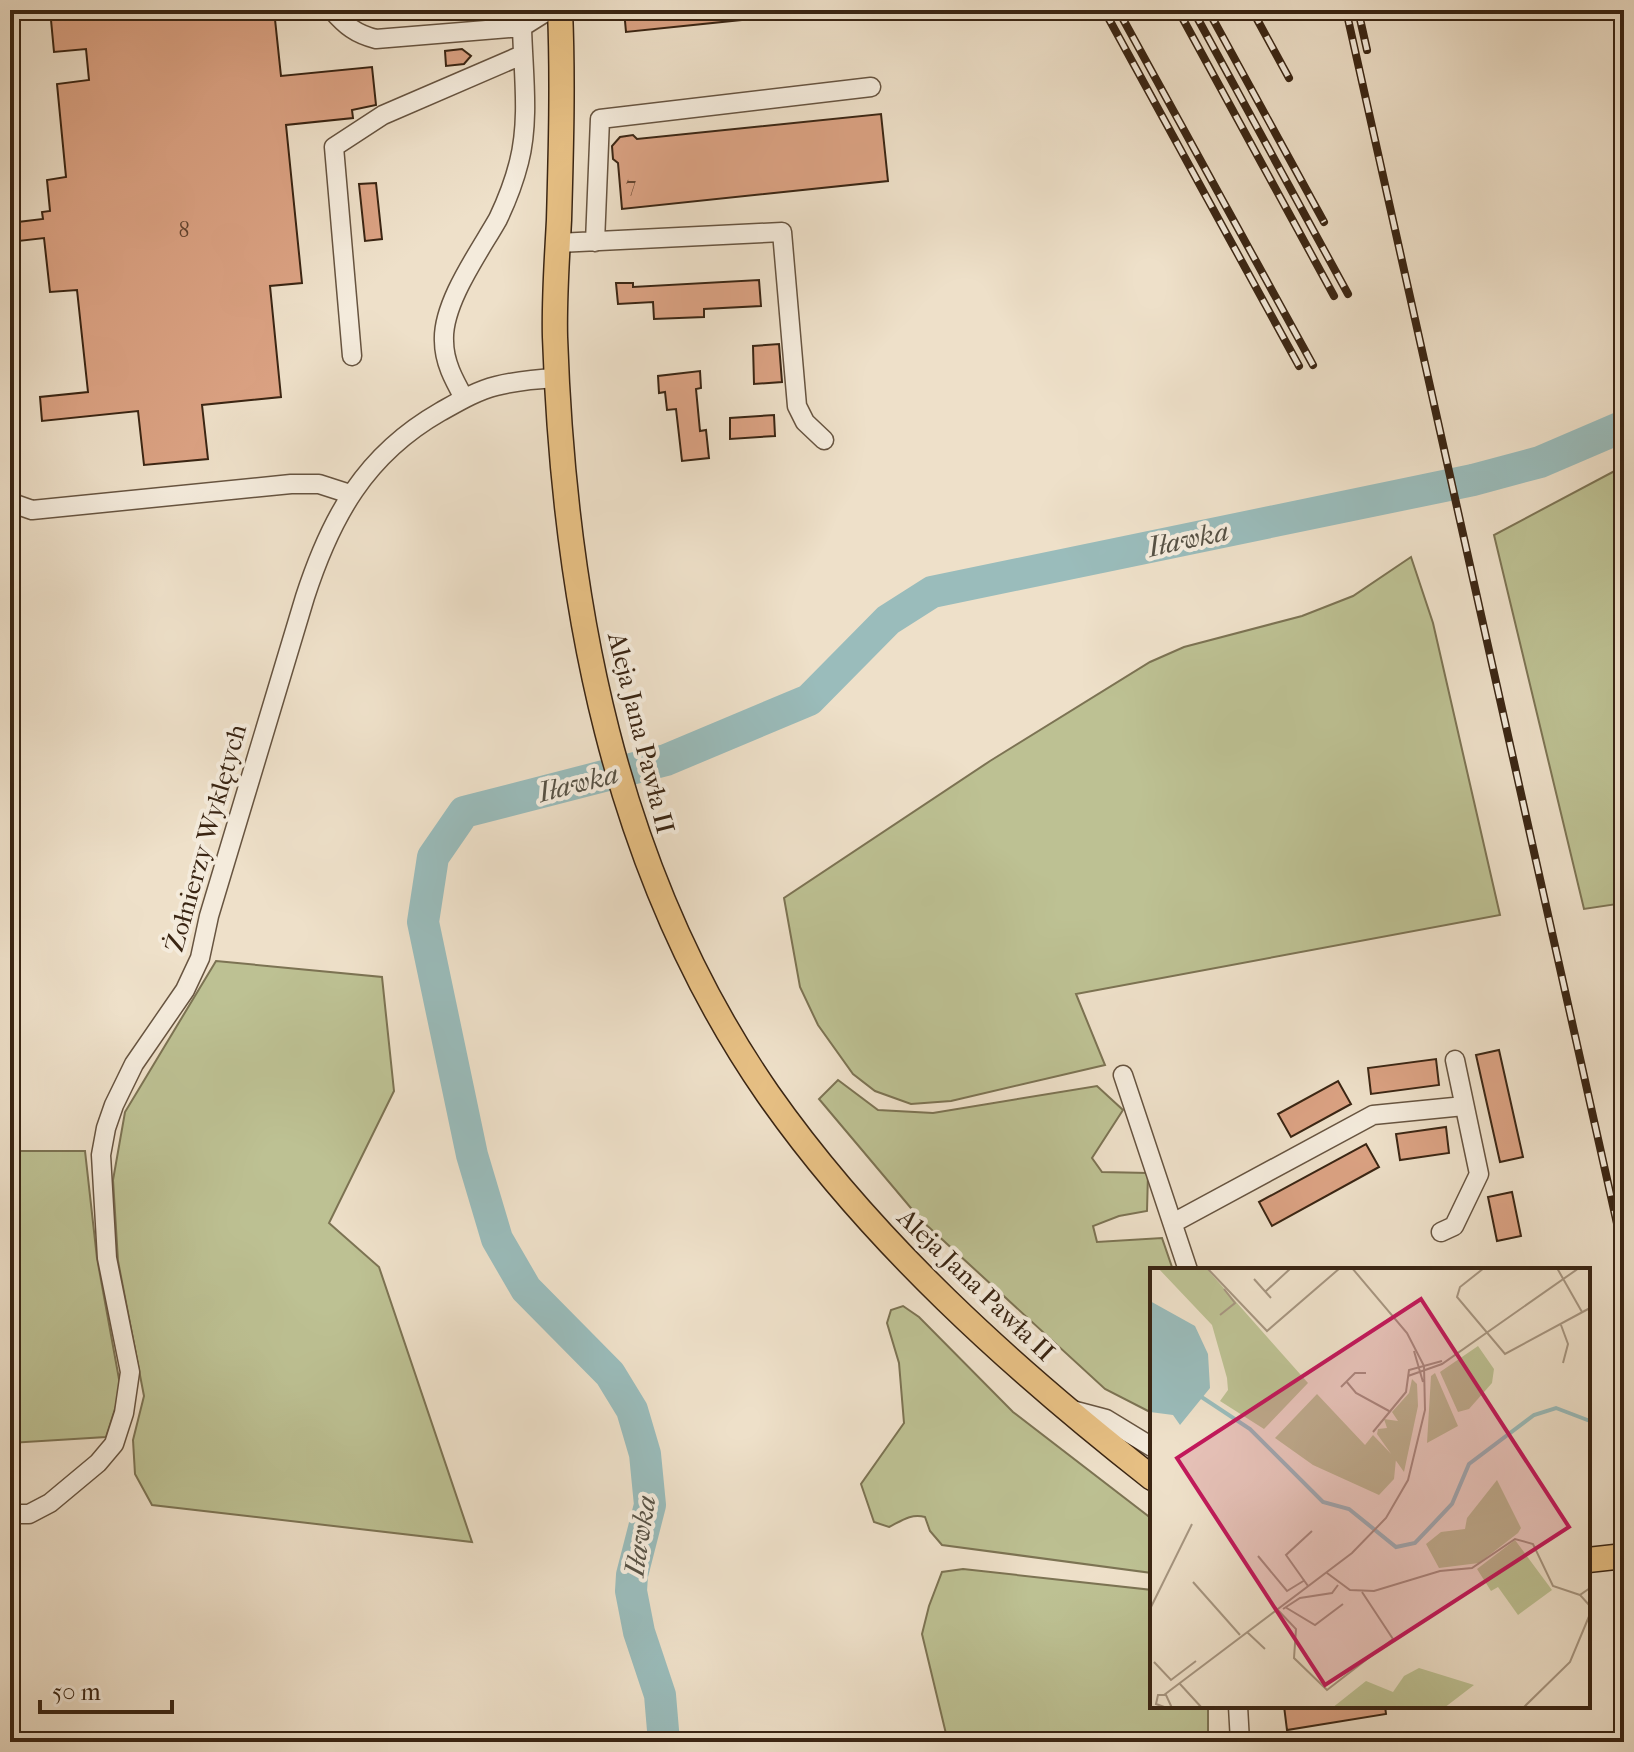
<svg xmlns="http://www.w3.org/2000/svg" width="1634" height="1752" viewBox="0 0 1634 1752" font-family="'IM FELL French Canon',serif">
  <rect width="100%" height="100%" fill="#eee0c9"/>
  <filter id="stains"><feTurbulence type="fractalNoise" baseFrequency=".0025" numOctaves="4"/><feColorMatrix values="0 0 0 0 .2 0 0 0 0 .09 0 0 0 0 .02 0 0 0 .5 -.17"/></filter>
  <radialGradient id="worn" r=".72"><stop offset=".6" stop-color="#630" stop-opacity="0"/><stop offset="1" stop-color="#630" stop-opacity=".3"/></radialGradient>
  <path fill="#bdc193" stroke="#7c7353" stroke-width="2" d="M 1624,466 L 1624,903 L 1584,909 L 1494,535 Z
    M 1411,557 L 1433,623 L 1500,915 L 1076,994 L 1105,1065 L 951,1101 L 911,1104 L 875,1091 L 853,1074 L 818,1025 L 800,987 L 784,898 L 990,761 L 1150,662 L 1184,647 L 1302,616 L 1353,596 Z
    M 216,961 L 382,977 L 394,1091 L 329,1223 L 379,1267 L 472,1542 L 152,1505 L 135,1474 L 133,1440 L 144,1396 L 118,1261 L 113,1180 L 125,1112 Z
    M 838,1080 L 878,1110 L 933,1113 L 1097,1086 L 1123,1110 L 1092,1158 L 1102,1172 L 1148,1173 L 1147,1211 L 1119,1216 L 1093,1226 L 1097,1242 L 1162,1238 L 1173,1270 L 1152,1270 L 1152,1413 L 1105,1389 L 921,1220 L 819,1099 Z
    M 10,1151 L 85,1151 L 97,1258 L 121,1390 L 106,1437 L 10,1443 Z
    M 903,1306 L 919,1317 L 1013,1412 L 1152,1519 L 1152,1573 L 942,1545 L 930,1531 L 925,1517 C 911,1513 901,1521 889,1527 L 874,1522 L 861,1484 L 904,1423 L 899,1363 L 887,1323 L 891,1310 Z
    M 963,1569 L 1152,1590 L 1152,1706 L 1208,1706 L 1208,1742 L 948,1742 L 922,1634 L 929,1606 L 942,1572 Z"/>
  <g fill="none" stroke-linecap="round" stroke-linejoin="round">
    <path stroke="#9abcbb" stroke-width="32" d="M 664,1742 L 660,1695 L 639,1632 L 631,1591 L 632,1575 L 650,1505 L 645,1454 L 632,1410 L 610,1374 L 526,1289 L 497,1239 L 472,1155 L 423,922 L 433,857 L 464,812 L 666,760 L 809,700 L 888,620 L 932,592 L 1473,480 L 1540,462 L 1624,426"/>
  </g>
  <path fill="#dba283" stroke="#3a2513" stroke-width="2" d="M 152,10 L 274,10 L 281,76 L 372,67 L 376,105 L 352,110 L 353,118 L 286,125 L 302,283 L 270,286 L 281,397 L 202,405 L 208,459 L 144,465 L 138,411 L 42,421 L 40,397 L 88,392 L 77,290 L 50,292 L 44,238 L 10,242 L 10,223 L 43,219 L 42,212 L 50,211 L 47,180 L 66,177 L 57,84 L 89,80 L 86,49 L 54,52 L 51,20 Z
    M 624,10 L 741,10 L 741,20 L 626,32 Z
    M 462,49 L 471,56 L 464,64 L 446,66 L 445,51 Z
    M 881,114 L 888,181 L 622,209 L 618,163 L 613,159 L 612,146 L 620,137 L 633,135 L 637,139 Z
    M 376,183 L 382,239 L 365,241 L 359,184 Z
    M 759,280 L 761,306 L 704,309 L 704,317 L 654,319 L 653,302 L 618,304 L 616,283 L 633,283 L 633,287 Z
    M 779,344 L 782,382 L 754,384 L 753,346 Z
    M 700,371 L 701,388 L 696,389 L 700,431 L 706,430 L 709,458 L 682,461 L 676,409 L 667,410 L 665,392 L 659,393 L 658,376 Z
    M 774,415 L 775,436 L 730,439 L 730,418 Z
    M 1499,1050 L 1523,1157 L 1500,1162 L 1476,1055 Z
    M 1436,1059 L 1439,1085 L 1371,1094 L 1368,1068 Z
    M 1338,1081 L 1351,1104 L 1291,1137 L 1278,1114 Z
    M 1446,1127 L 1449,1153 L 1400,1160 L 1396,1134 Z
    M 1366,1144 L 1379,1167 L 1272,1226 L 1259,1202 Z
    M 1512,1192 L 1521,1236 L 1497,1241 L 1488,1197 Z
    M 1284,1706 L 1385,1706 L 1386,1714 L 1287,1730 Z"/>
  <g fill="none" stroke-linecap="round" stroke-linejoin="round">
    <defs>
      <path id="minor" d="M 332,10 C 346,26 356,34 376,39 L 522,27 L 549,10
        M 595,242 L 600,119 L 871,87
        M 558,243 L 782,232 L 797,406 L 805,422 L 824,440
        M 352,356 L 334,147 L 383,115 L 522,55
        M 464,398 C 454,380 444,362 444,341 C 442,303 480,251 498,219 C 507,200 514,182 519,162 C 530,119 523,71 522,27
        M 10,497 L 15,504 L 32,510 L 291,484 L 319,484 L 350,494
        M 1123,1075 L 1188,1270
        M 1173,1223 L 1373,1115 L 1464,1106
        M 1441,1232 L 1454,1226 L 1479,1174 L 1455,1060
        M 1072,1410 L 1106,1419 L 1152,1447
        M 10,1514 L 29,1514 L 50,1503 L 98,1463 L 114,1444 L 124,1413 L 130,1372 L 107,1258 L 101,1155 L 106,1128 L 114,1105 L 134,1064 L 185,990 L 200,958 L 209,916 L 305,597 C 331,517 365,455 440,412 C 458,402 476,391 496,386 C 516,381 537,379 557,378
        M 1238,1706 L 1240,1742"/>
      <path id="major" d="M 560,10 C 563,80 561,150 559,220 C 557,259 554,298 555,337 C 564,602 614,872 768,1094 C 871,1241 1012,1368 1152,1478
        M 1588,1560 L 1624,1556"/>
    </defs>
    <use href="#minor" stroke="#675440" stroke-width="21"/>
    <use href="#major" stroke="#3a2513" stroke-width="27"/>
    <use href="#minor" stroke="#f4ebdc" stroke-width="18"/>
    <use href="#major" stroke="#e7c084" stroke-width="24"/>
    <defs>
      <path id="rail" d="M 1104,10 L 1299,366
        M 1118,10 L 1313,365
        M 1178,10 L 1334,296
        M 1193,10 L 1348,294
        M 1208,10 L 1324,222
        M 1252,10 L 1289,78
        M 1346,10 L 1624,1255
        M 1358,10 L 1367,50"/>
    </defs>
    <use href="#rail" stroke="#3a2513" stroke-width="8"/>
    <use href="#rail" stroke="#f4ebdc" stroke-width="5" stroke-dasharray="15" stroke-linecap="butt"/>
  </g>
  <g text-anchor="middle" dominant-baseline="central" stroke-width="8" stroke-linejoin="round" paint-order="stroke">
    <g font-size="22" fill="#62442f">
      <text x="631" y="185">7</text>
      <text x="184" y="230">8</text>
    </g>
    <g font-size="26" fill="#3a2513" stroke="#f4ebdc">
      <text transform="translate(641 733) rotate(76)">Aleja Jana Pawła II</text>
      <text transform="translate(206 838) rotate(-74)">Żołnierzy Wyklętych</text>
      <text transform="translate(976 1285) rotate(44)">Aleja Jana Pawła II</text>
    </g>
    <g font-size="28" font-style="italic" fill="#575245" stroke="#f4ebdc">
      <text transform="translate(1188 539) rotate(-12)">Iławka</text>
      <text transform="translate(578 783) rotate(-14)">Iławka</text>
      <text transform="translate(640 1536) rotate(-81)">Iławka</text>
    </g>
  </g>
  <g transform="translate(1150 1268)">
    <rect width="440" height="440" fill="#eee0c9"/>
    <path d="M 8,0 L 56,0 L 158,115 L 114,161 L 70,133 L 78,122 L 77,110 L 62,57 ZM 328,78 L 344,101 L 342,115 L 319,141 L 308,144 L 290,104 ZM 285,105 L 308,158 L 277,175 L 281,108 ZM 262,111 L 267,116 L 268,138 L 254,204 L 227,166 L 228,161 L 237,160 L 234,151 L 248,153 L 242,144 L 259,125 ZM 167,126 L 215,177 L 223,167 L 246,191 L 244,211 L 229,227 L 163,197 L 125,170 ZM 347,212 L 371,260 L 368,265 L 329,295 L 289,300 L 276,276 L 291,264 L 315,261 L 317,250 ZM 365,272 L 402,322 L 368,347 L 348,319 L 341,323 L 327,301 ZM 269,400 L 324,417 L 294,440 L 182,440 L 216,413 L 243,424 L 254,408 Z" fill="#bdc193"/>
    <path d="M 0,33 L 45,58 L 58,86 L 60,120 L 30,157 L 23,147 L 0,144 Z" fill="#9abcbb"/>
    <path fill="none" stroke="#9abcbb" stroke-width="4" d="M 50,128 L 100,161 L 173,234 L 199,241 L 246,279 L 265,275 L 302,236 L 319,196 L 384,147 L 406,140 L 440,153"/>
    <path fill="none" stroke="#a69580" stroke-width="2" d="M 57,0 L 117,63 L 190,0M 334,0 L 310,19 L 307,29 L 355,86 L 440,40M 407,0 L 432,44M 104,11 L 121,30M 116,23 L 141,0M 70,47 L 85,35 L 74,21M 411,57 L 418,76 L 413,95M 264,83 L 273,114M 258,108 L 292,96 L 429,0M 196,113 L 206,125 L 239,143M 191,119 L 205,105 L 216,105M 223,164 L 256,124 L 259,102 L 292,93M 108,288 L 137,323 L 155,312M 177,305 L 200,322 L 224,323 L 290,303 L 322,300 L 365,271 L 383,276 L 403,318 L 430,327M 43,314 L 90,367M 158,318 L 136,287 L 162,263M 440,320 L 430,327 L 440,338M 125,339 L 146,361 L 144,390 L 177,422 L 243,371 L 212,324M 135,339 L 165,357 L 193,336M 0,341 L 42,256M 133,341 L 150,330 L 182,325 L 188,317M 97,364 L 115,381M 4,394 L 21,412 L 46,393M 30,416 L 52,440M 14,427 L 202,285 L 236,250 L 258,212 L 275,142 L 274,98 L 257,65 L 202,0M 17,440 L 6,436 L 8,427 L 16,427 L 22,440M 373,440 L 420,394 L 440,346"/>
    <path fill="#c2185b" fill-opacity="0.15" stroke="#c2185b" stroke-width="4" d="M 271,31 L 419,259 L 175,417 L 27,190 Z"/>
    <rect width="440" height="440" fill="none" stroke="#3a2513" stroke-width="4"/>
  </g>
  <rect width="1634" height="1752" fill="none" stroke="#eee0c9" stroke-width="40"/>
  <rect x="12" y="12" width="1610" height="1728" fill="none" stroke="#3a2513" stroke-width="4"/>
  <rect x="20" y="20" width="1594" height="1712" fill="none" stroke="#3a2513" stroke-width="2"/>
  <path d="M40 1700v12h132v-12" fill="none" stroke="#3a2513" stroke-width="4"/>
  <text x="52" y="1700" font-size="24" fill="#3a2513" stroke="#f4ebdc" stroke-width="6" paint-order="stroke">50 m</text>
  <rect width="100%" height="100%" filter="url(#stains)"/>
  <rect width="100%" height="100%" fill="url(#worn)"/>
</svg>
